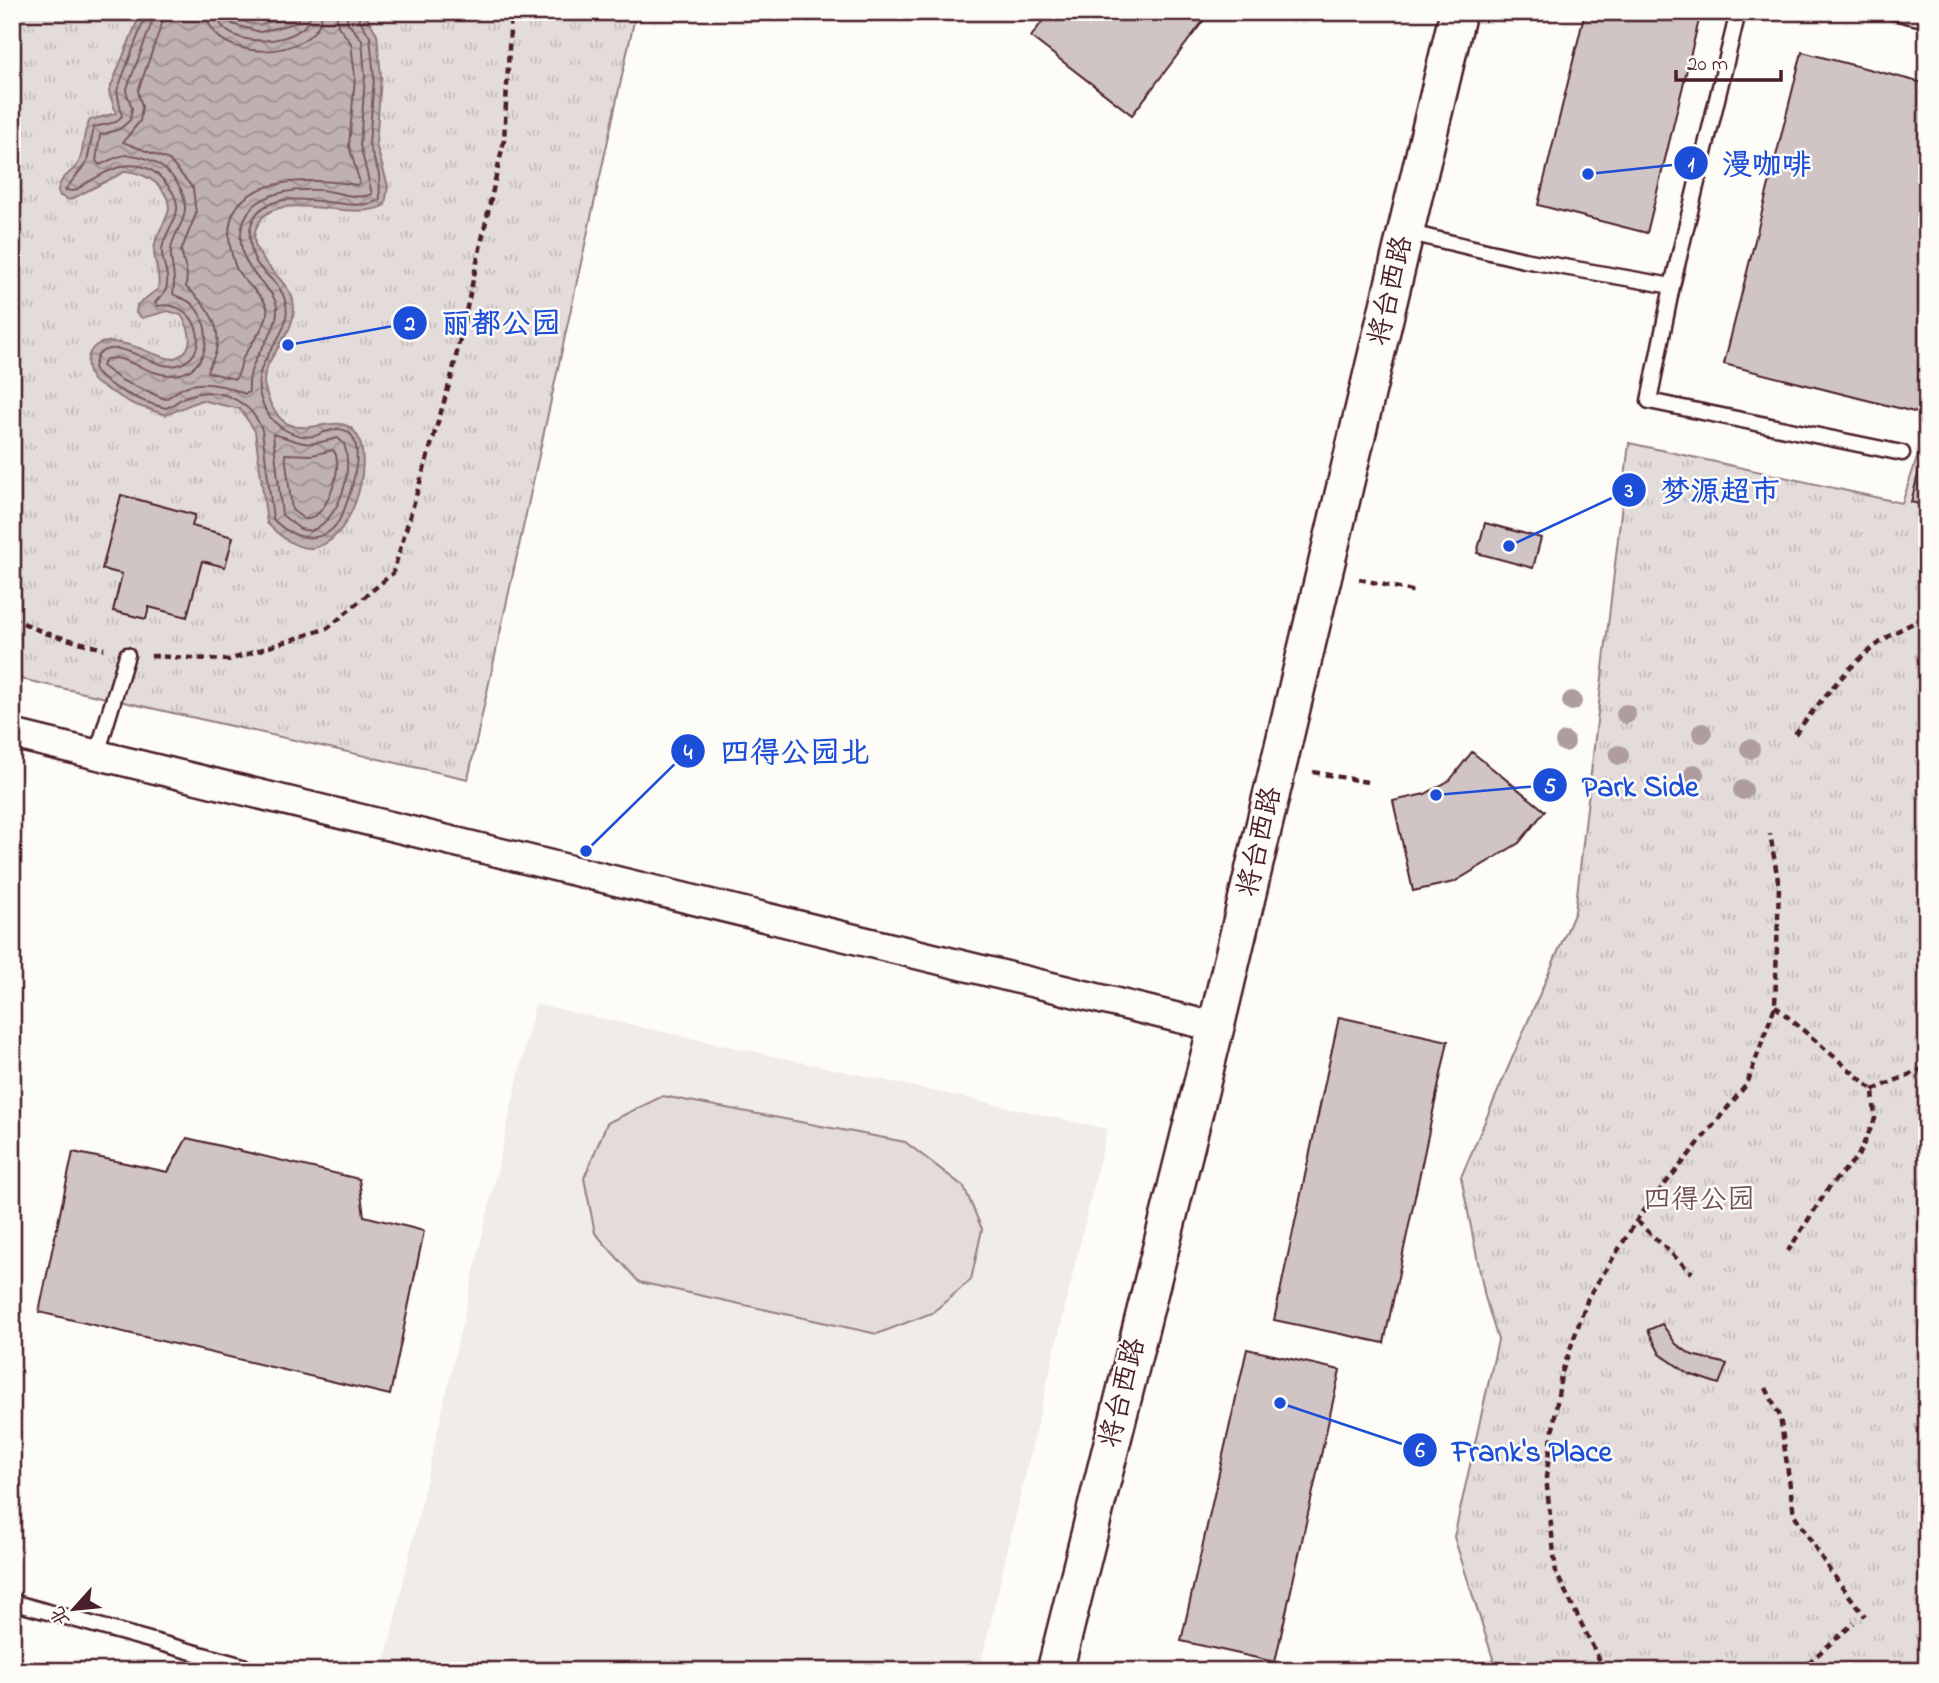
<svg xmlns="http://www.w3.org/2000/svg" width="1939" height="1683" viewBox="0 0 1939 1683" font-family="'Indie Flower','LXGW WenKai TC',sans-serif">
  <defs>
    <pattern id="park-tufts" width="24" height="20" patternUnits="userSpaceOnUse" patternTransform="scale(1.75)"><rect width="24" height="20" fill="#e3dcda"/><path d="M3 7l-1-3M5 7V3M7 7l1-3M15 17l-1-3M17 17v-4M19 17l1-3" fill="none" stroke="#c4bcbb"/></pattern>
    <pattern id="water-waves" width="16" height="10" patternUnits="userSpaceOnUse" patternTransform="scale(1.75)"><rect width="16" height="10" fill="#c0b1b1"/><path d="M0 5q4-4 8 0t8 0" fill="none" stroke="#9e8f90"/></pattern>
  </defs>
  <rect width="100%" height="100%" fill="#fdfcf7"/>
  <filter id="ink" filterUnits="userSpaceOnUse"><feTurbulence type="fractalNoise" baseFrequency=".0143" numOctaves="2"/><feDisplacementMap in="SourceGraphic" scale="14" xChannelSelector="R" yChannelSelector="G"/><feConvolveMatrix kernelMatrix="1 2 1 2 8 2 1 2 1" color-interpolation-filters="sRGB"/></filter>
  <g filter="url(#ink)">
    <path fill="#f0ece8" d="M 535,1004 L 1107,1129 L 979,1671 L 383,1671 Z"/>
    <path fill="url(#park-tufts)" stroke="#967e82" stroke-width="2" d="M 12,12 L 636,12 L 468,779 L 12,677 Z
      M 1927,428 L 1927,1671 L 1497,1671 L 1454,1537 L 1498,1340 L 1485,1297 L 1461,1177 L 1575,912 L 1629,443 L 1902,503 Z"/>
    <path fill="#e3dcda" stroke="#967e82" stroke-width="2" d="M 663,1096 L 905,1142 L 964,1187 L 982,1229 L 971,1280 L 932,1313 L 877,1334 L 639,1282 L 595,1233 L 584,1178 L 607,1123 Z"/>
    <path fill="url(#water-waves)" stroke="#91777b" stroke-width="2" d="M 141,12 L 160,16 L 165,12 L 231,12 L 247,23 L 260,25 L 300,12 L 357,12 L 368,19 L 377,34 L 381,77 L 376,144 L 388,186 L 385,205 C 356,223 284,190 262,218 C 235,252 287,275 293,300 C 301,336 257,358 265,388 C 286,465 339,398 358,437 C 373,467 351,544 312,548 C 294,549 278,534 267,523 L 255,431 L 240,409 L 201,400 L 166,415 L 133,404 L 96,383 C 82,371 85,343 107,342 C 131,341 150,355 172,359 C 195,352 193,333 181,315 L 168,311 L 142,318 L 136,313 L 137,305 L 158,289 C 161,274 155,266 154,252 C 154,225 183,214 160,187 C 152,178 138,172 126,171 L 70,200 L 60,196 L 58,191 C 59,175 76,173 80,159 C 85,145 82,133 90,120 L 116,113 L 109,91 Z"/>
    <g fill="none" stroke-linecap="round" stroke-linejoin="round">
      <path stroke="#795961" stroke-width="2" d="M 147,12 L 117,91 L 122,116 L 116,122 L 94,127 L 87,162 L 65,190 L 74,191 C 102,174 136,148 164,181 C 172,190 178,198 177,210 C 175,224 163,235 162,250 C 161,264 172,276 165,292 C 162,296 157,299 155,303 L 158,306 C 195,298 214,351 181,364 C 153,374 125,335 98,354 L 94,367 C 99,385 148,404 166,408 C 175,405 181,397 190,395 C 220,386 252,402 262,430 L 273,519 C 296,544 331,546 344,510 C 350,495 372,432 339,429 C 331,428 322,434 314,436 C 295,439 273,426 265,409 C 240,358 297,342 285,300 C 278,275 251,275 250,238 C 249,230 252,219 257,213 C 286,181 356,218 380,199 L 379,174 L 369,145 L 374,77 L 370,37 L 355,12
        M 156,12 L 126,91 L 132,108 L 130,120 L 120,129 L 100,135 L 96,161 L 100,165 C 108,161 117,156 126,155 C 154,154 186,180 185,209 C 185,224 171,236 171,251 C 170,267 177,273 173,294 C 179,298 187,299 192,304 C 215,326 210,373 173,375 C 153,376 135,362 116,358 L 106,359 L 102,366 L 121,380 L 165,399 C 172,396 177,390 185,387 C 204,380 227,386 245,394 L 249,392 C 246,355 279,337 277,308 C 276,288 244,275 241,244 C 237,197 281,188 320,190 C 336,191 358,201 372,194 L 360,145 L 365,77 L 362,40 L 348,23 L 346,12
        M 166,12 L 138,91 L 142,107 L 140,121 L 123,142 L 169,160 L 193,188 L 196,214 L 181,251 L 187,274 L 186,287 C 204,302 223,324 216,351 C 214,359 209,365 207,372 L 235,379 C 240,374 240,367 242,360 C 249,344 270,325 267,307 C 264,295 240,281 235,265 C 205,177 298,175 357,185 L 360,183 L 349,146 L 355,77 L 351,43 L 338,26 L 336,12
        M 207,12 C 209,66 320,61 322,12
        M 217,12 C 219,53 309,47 311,12
        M 226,12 L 232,24 L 260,32 L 295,23 L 302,12
        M 273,434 C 307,443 300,448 338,438 L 344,444 C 354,473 340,518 311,531 L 300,529 L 282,515 Z
        M 333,450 C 346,463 326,523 304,519 L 292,510 L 285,454 L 312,455 Z"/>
    </g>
    <path fill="#d0c5c4" stroke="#4a1f2b" stroke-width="2" d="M 867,12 L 889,12 L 872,21 Z
      M 1049,12 L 1210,12 L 1132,115 L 1031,37 Z
      M 1585,12 L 1701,12 L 1647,233 L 1538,205 Z
      M 1802,52 L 1927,84 L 1927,376 L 1918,413 L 1724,364 Z
      M 1924,451 L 1927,451 L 1927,506 L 1911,502 Z
      M 121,495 L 195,515 L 192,526 L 233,537 L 225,567 L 202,561 L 187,617 L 149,607 L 146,619 L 113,611 L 122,574 L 102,569 Z
      M 1485,523 L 1541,538 L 1533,568 L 1477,553 Z
      M 1472,752 L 1545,811 L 1519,843 L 1454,882 L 1413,891 L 1393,801 L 1425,794 L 1450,780 Z
      M 1339,1017 L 1448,1041 L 1384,1343 L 1274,1320 Z
      M 187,1138 L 359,1179 L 364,1216 L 424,1231 L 390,1395 L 39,1312 L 73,1152 L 168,1172 Z
      M 1662,1324 L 1676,1344 L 1692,1355 L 1727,1364 L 1719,1384 L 1689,1374 L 1660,1354 L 1648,1330 Z
      M 1247,1349 L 1340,1370 L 1275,1662 L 1181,1641 Z"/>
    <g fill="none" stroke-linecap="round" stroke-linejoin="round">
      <defs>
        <path id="service" d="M 1738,12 L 1672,286 L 1649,401 L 1902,453
          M 1894,12 L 1927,20
          M 1406,232 L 1524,260 L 1672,286
          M 97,754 L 127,655
          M 12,1602 L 243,1666"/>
        <path id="minor" d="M 12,734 L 1216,1027"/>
        <path id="tertiary" d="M 1055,1671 L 1216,1027 L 1458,12"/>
      </defs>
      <use href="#service" stroke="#4a1f2b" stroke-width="19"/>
      <use href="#minor" stroke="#4a1f2b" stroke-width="33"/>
      <use href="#tertiary" stroke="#4a1f2b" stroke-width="40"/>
      <path stroke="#4a1f2b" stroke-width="4.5" stroke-dasharray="7 5" stroke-linecap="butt" d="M 1359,579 L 1416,592
        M 12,618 L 45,633 L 104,649
        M 151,656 L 229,660 L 328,628 L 393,573 L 452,375 L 504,140 L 511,12
        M 1795,734 C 1830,689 1870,636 1927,618
        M 1313,772 L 1367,782
        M 1775,1006 L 1873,1090 L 1875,1119 L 1858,1156 L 1830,1186 L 1788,1251
        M 1873,1090 L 1927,1067
        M 1637,1221 L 1692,1273
        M 1766,1388 L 1780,1416 L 1794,1514 L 1830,1571 L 1865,1616
        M 1605,1671 L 1556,1573 L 1546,1477 L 1561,1375 L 1588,1298 L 1642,1212 L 1747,1084 L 1775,1006 L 1779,886 L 1770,834
        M 1799,1671 L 1854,1623"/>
      <use href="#service" stroke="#fdfcf7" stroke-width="14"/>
      <use href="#minor" stroke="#fdfcf7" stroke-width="28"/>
      <use href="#tertiary" stroke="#fdfcf7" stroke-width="35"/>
    </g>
    <g fill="#af9c9f">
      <circle cx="1572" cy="701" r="10"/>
      <circle cx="1626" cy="714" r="10"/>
      <circle cx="1702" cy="733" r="10"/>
      <circle cx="1565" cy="742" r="10"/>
      <circle cx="1750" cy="749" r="10"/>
      <circle cx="1619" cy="755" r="10"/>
      <circle cx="1694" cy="774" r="10"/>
      <circle cx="1743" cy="790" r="10"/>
    </g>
  </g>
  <g text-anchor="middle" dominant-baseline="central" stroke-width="5" stroke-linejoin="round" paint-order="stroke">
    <g font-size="28" fill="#4a1f2b" stroke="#fdfcf7">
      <text transform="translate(1392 291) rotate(-77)">将台西路</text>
      <text transform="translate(1261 842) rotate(-77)">将台西路</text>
      <text transform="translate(1124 1393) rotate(-76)">将台西路</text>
    </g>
    <g font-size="28" fill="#704e57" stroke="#fdfcf7">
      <text x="1699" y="1201">四得公园</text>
    </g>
  </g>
  <path fill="none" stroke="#1d4ed8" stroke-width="2.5" d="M1588 174L1691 163M288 345L410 323M1509 546L1629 490M586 851L688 751M1436 795L1550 785M1280 1403L1420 1450"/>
  <g fill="#1d4ed8" stroke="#fdfcf7" stroke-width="2.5">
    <circle cx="1588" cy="174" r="7"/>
    <circle cx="288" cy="345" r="7"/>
    <circle cx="1509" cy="546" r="7"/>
    <circle cx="586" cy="851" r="7"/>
    <circle cx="1436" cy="795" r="7"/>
    <circle cx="1280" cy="1403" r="7"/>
    <circle cx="1691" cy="163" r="18"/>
    <circle cx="410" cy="323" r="18"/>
    <circle cx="1629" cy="490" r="18"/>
    <circle cx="688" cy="751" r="18"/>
    <circle cx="1550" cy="785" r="18"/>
    <circle cx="1420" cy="1450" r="18"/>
  </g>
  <g font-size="21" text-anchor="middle" font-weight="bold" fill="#fff">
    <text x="1691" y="171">1</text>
    <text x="410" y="330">2</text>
    <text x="1629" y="497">3</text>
    <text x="688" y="759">4</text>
    <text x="1550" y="793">5</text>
    <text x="1420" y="1457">6</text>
  </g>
  <g font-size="30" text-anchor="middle" font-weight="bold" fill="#1d4ed8" stroke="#fdfcf7" stroke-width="5" stroke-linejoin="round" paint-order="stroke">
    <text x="1767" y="174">漫咖啡</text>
    <text x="501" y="333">丽都公园</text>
    <text x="1720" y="501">梦源超市</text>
    <text x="795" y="762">四得公园北</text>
    <text x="1640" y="796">Park Side</text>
    <text x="1532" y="1461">Frank's Place</text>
  </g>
  <rect width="1939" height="1683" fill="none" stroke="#fdfcf7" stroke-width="42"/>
  <rect x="21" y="21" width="1897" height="1641" fill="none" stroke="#4a1f2b" stroke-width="2.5" filter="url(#ink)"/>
  <g transform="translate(74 1609) rotate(243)" stroke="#fdfcf7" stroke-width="5" paint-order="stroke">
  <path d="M0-5L12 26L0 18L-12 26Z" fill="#4a1f2b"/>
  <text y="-10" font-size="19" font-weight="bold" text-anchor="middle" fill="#4a1f2b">北</text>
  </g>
  <path d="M1676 70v10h105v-10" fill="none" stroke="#4a1f2b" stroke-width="3.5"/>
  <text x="1687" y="70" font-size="21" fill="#4a1f2b" stroke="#fdfcf7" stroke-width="5" paint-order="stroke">20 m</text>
</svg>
